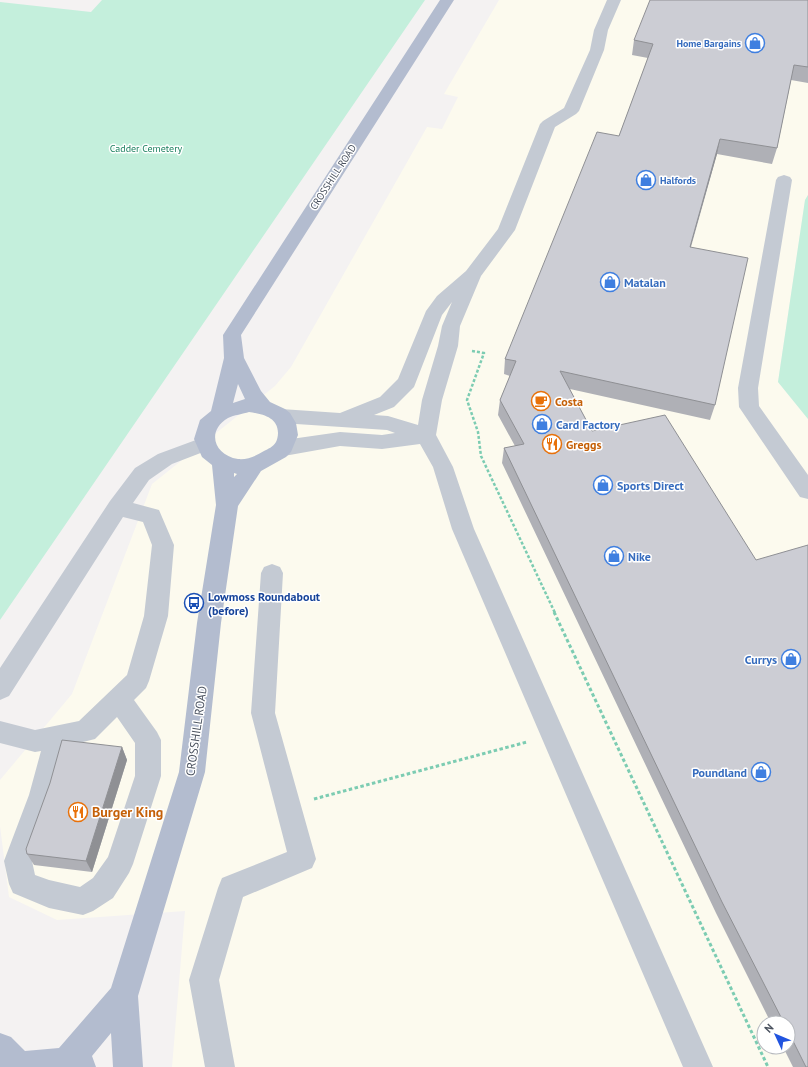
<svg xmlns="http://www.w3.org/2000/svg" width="808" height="1067" viewBox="0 0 808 1067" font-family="'PT Sans',sans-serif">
  <rect width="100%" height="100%" fill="#f4f2f2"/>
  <path fill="#fcfaee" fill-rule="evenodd" d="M 499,0 L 808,0 L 808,195 L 805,201 L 778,382 L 808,419 L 808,1067 L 172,1067 L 185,911 L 57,920 L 9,897 L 0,826 L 0,780 L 72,694 L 152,484 L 275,386 L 291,367 L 427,127 L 442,129 L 458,97 L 444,94 ZM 764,1023 L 788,1023 L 788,1047 L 764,1047 Z"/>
  <path fill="#c4efdc" d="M 102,0 L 425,0 L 0,620 L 0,2 L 91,12 Z
    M 808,195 L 808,419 L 778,382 L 805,200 Z"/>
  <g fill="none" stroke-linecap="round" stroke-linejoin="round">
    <path stroke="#7cccb2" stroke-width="2.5" stroke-dasharray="3 2" stroke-linecap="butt" d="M 472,351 L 484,353 L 467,400 L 478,432 L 481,456 L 555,613"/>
    <path stroke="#7cccb2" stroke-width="3" stroke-dasharray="3.5 2.5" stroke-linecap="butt" d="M 554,612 L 768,1067
      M 314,799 L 527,742"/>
    <path fill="#c4cad3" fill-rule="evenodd" d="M 607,0 L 621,0 L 608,30 L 604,50 L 579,111 L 576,114 L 555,127 L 515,230 L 481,276 L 460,326 L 458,346 L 442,400 L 436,435 L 453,467 L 474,529 L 713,1067 L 683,1067 L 452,529 L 433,467 L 420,444 L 382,449 L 340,446 L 284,456 L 277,453 L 274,448 L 277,443 L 284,440 L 340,432 L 382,435 L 395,433 L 387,430 L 281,423 L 274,421 L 271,416 L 274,411 L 281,409 L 340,413 L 380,397 L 398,379 L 426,311 L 437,296 L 466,271 L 498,229 L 540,124 L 543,121 L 564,108 L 590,50 L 594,30 ZM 452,302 L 442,326 L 438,346 L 422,400 L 418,425 L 388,416 L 374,415 L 394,407 L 414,387 L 442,315 Z
      M 784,175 L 790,177 L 792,180 L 758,388 L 759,406 L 808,475 L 808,499 L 800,497 L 739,407 L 738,388 L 776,180 L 778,177 Z
      M 204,437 L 211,439 L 214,444 L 211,449 L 172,464 L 149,480 L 133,503 L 159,510 L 174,545 L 168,616 L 149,681 L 146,688 L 134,700 L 157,732 L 161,740 L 161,776 L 133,864 L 129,873 L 113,898 L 93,911 L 83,915 L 49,908 L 13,893 L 9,884 L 4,861 L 29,795 L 41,751 L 35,752 L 0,743 L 0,721 L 35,730 L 79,721 L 127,675 L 144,616 L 152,545 L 143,522 L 123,517 L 9,696 L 0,700 L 0,668 L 110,501 L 135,468 L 158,454 ZM 117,717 L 135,743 L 135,776 L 108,857 L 93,878 L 80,887 L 49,880 L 35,875 L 32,861 L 55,795 L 67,753 L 67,746 L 95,739 Z
      M 272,564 L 280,567 L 283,573 L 275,713 L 316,859 L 312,868 L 243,897 L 219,980 L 235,1067 L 205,1067 L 189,980 L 218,888 L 222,878 L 287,852 L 251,713 L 261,573 L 264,567 Z"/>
    <path fill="#b3bccf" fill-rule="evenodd" d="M 440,0 L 454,0 L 241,335 L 244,358 L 261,391 L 270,402 L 285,409 L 290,413 L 296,423 L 298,435 L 291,452 L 286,457 L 261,471 L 238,506 L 221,623 L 205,772 L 138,996 L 143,1067 L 113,1067 L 111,1033 L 92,1056 L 96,1067 L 0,1067 L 0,1033 L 11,1037 L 25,1051 L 59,1048 L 111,988 L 179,772 L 197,623 L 216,505 L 212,465 L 202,457 L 194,439 L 200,420 L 211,411 L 224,358 L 223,335 ZM 238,384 L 245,399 L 233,403 ZM 249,412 C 262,414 278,417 278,433 C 278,436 277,440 276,442 C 273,447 268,449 264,451 C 256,456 247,460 238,459 C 214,455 206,431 228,418 C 234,415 243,414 249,412 ZM 234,473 L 237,474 L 234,477 Z"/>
  </g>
  <path fill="#afb0b6" d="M 808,0 L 808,83 L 791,80 L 777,148 L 772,164 L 717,154 L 691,247 L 715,405 L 710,420 L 570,389 L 808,1067 L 793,1067 L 783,1047 L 788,1047 L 788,1023 L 771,1023 L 716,913 L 502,463 L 504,448 L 515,446 L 498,415 L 500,400 L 510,376 L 504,374 L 505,359 L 619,136 L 648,58 L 632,55 L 634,40 Z
    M 122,747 L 127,760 L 92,872 L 34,865 L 27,854 Z"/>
  <path fill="#8f9094" d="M 720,139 L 717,154 L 686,262 L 690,247 Z
    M 122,747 L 127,760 L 92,872 L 86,861 Z"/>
  <path fill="#cccdd4" stroke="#8f9094" d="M 650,0 L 808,0 L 808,67 L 794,65 L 777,148 L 720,139 L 690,247 L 748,258 L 715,405 L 560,371 L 592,431 L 665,415 L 756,560 L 808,545 L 808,1067 L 806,1067 L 788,1031 L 788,1023 L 784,1023 L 722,902 L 504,448 L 524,444 L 500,400 L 516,361 L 505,359 L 597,132 L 619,136 L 653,44 L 634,40 Z
    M 62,740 L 122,747 L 86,861 L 27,854 L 26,849 L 50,783 Z"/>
  <defs>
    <symbol id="shop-ring" viewBox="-11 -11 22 22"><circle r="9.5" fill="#fff" stroke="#3f7fe0" stroke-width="1.5"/><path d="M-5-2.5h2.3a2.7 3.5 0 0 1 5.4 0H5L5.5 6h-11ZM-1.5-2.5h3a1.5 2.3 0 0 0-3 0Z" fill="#3f7fe0"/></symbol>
    <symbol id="cafe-ring" viewBox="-11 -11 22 22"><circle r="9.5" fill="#fff" stroke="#e8710a" stroke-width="1.5"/><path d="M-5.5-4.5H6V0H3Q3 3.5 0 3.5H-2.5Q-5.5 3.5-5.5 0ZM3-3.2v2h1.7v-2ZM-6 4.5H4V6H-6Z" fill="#e8710a"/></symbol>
    <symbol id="restaurant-ring" viewBox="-11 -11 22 22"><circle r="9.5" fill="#fff" stroke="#e8710a" stroke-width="1.5"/><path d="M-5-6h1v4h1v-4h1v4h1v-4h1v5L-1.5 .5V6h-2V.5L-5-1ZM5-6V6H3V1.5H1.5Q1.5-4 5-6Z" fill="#e8710a"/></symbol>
    <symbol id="bus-ring" viewBox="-11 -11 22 22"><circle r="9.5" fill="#fff" stroke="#1a4fb4" stroke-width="1.5"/><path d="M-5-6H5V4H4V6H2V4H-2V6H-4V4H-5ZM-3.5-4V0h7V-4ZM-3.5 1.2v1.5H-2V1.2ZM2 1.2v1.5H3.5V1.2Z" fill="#1a4fb4"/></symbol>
  </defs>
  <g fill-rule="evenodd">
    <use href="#shop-ring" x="744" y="32" width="22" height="22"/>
    <use href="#shop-ring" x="635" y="169" width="22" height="22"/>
    <use href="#shop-ring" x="599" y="271" width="22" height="22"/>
    <use href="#cafe-ring" x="530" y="390" width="22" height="22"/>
    <use href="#shop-ring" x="531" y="413" width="22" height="22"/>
    <use href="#restaurant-ring" x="541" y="433" width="22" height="22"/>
    <use href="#shop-ring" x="592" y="474" width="22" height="22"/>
    <use href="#shop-ring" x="603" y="545" width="22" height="22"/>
    <use href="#bus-ring" x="183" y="592" width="22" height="22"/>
    <use href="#shop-ring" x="780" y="648" width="22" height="22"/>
    <use href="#shop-ring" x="750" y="761" width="22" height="22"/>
    <use href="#restaurant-ring" x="67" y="801" width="22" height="22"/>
  </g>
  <g text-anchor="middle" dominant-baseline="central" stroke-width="3" stroke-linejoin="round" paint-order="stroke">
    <g font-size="10" font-weight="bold" fill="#366cbe" stroke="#fff" text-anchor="end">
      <text x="741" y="43">Home Bargains</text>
      <text x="660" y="180" text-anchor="start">Halfords</text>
    </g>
    <g font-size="10" fill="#1b805f" stroke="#fff">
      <text x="146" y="148">Cadder Cemetery</text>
    </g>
    <g font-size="10" fill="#4a525f" stroke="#fff">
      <text transform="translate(333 177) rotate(-57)">CROSSHILL ROAD</text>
    </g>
    <g font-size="12" font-weight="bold" fill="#366cbe" stroke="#fff" text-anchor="start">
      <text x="624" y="282">Matalan</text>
      <text x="556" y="424">Card Factory</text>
      <text x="617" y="485">Sports Direct</text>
      <text x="628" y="556">Nike</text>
      <text x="777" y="659" text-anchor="end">Currys</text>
      <text x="747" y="772" text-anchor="end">Poundland</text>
    </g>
    <g font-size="12" font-weight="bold" fill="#c56008" stroke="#fff" text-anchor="start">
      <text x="555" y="401">Costa</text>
      <text x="566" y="444">Greggs</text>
    </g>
    <g font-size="12" font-weight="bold" fill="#164399" stroke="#fff" text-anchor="start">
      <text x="208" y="596">Lowmoss Roundabout<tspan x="208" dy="14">(before)</tspan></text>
    </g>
    <g font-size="12" fill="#4a525f" stroke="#fff">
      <text transform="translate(196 731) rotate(-82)">CROSSHILL ROAD</text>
    </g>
    <g font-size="14" font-weight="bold" fill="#c56008" stroke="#fff" text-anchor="start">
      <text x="92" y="812">Burger King</text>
    </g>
  </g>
  <g transform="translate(776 1035) rotate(314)"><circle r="19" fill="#ffffff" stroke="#b7babf"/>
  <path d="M0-3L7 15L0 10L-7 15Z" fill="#2154df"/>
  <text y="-6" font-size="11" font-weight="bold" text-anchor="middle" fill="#4a525f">N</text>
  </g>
</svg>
